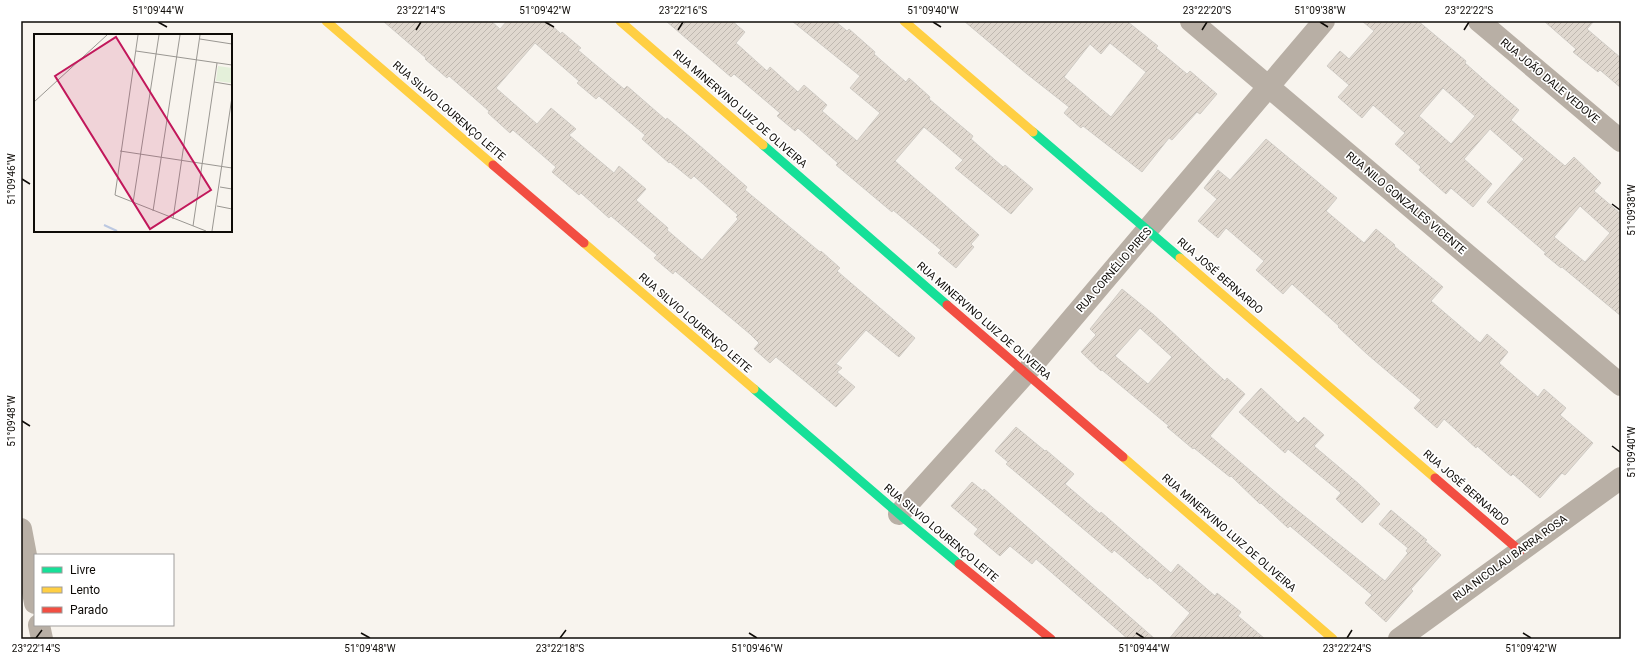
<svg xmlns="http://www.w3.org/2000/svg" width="1642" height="660" viewBox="0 0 1642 660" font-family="Roboto,sans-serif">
  <defs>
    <pattern id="building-hatch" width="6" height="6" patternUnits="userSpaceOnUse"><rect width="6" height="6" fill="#e0d8cf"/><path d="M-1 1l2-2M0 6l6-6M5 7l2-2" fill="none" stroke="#bfb8b0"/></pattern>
  </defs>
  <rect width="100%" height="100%" fill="#f8f4ee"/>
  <path fill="url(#building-hatch)" stroke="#d0ccc6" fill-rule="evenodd" d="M 383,21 L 491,21 L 500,29 L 507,21 L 547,21 L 561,34 L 562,32 L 581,48 L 578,50 L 624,89 L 627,86 L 666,120 L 667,118 L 691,138 L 747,187 L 745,190 L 820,252 L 821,251 L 840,268 L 837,271 L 915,338 L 899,357 L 866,330 L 836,364 L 842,368 L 837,372 L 855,387 L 836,407 L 776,357 L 770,363 L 754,349 L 759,343 L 750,334 L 675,271 L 673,274 L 654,258 L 657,255 L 611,216 L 609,218 L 581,193 L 579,195 L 552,172 L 556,167 L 513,130 L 510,133 L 488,113 L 489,111 L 449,76 L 447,78 L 425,59 L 426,58 ZM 535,43 L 579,81 L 577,83 L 596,99 L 599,96 L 645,135 L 642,139 L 669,163 L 670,162 L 691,179 L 694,176 L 738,215 L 736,217 L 738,219 L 702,260 L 667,230 L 668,228 L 636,200 L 646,189 L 619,166 L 614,173 L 569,135 L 576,129 L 551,108 L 537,124 L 496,88 Z
    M 666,21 L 732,21 L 745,32 L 736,43 L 767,71 L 770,67 L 798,92 L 804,85 L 827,105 L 822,111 L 857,141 L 880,113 L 850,88 L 860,76 L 792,21 L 835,21 L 847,31 L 849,29 L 875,52 L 874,54 L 906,82 L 909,78 L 930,97 L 929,99 L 973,136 L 971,139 L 1003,167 L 1005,165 L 1033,189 L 1011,214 L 955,168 L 963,160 L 924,127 L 895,161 L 979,235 L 971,244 L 974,247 L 956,268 L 938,253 L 941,250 L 893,210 L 892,212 L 836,165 L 838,163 L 798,128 L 795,131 L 777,116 L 780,113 L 734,74 L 731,77 Z
    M 964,21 L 1129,21 L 1128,22 L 1158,46 L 1156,48 L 1187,74 L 1190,71 L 1217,94 L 1200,114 L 1197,112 L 1172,140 L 1169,138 L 1142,172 L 1083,126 L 1081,128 L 1064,113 L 1069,107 L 1027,74 ZM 1110,43 L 1146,72 L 1111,117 L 1064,77 L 1090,44 L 1101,54 Z
    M 1362,21 L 1418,21 L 1466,61 L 1465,63 L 1491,86 L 1519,110 L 1511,120 L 1533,139 L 1565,166 L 1574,157 L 1601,183 L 1594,191 L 1621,214 L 1621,316 L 1562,267 L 1561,268 L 1544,254 L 1546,253 L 1487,202 L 1524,159 L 1490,129 L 1464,159 L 1492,184 L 1473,207 L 1451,188 L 1446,194 L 1419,170 L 1421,167 L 1395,144 L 1405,133 L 1373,105 L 1362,118 L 1338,97 L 1349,85 L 1327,66 L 1340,51 L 1349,59 L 1374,31 ZM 1443,88 L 1475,116 L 1451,144 L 1419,116 ZM 1580,206 L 1610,233 L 1585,262 L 1554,237 Z
    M 1544,21 L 1594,21 L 1587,29 L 1621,58 L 1621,88 L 1600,70 L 1598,72 L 1573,52 L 1576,49 Z
    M 1266,139 L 1337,198 L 1326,211 L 1364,243 L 1376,229 L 1395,245 L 1394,246 L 1443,287 L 1431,301 L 1480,343 L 1487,334 L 1508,352 L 1499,363 L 1538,397 L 1544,389 L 1566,408 L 1560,415 L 1593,443 L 1565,475 L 1562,473 L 1540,498 L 1513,474 L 1511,476 L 1477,446 L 1476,448 L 1444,419 L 1437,428 L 1414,408 L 1421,400 L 1367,354 L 1338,327 L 1339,326 L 1292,284 L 1283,294 L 1256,270 L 1264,261 L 1226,228 L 1218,238 L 1198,221 L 1217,199 L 1204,188 L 1218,170 L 1230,180 Z
    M 1122,289 L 1154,315 L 1225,381 L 1227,378 L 1245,394 L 1210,436 L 1287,502 L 1385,581 L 1408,553 L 1406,551 L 1408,548 L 1379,524 L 1391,510 L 1427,540 L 1425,541 L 1441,555 L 1411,589 L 1413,591 L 1386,622 L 1365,603 L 1372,595 L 1290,526 L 1288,528 L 1261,503 L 1260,504 L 1231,476 L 1230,477 L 1194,448 L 1193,449 L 1167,427 L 1169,426 L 1102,370 L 1101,371 L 1081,352 L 1096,335 L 1090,329 ZM 1140,328 L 1172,357 L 1148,384 L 1115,356 Z
    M 1261,388 L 1298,423 L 1304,417 L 1324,435 L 1314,446 L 1359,484 L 1380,504 L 1362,523 L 1336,499 L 1341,493 L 1288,449 L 1285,453 L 1239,412 Z
    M 1016,427 L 1045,451 L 1046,450 L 1074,474 L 1065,484 L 1100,514 L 1101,512 L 1171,573 L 1178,564 L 1215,596 L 1217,593 L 1241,612 L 1238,616 L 1265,639 L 1169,639 L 1190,613 L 1149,577 L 1148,579 L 1114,550 L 1112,553 L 1006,464 L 1008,462 L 995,451 Z
    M 972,482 L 983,491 L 984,489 L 1155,639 L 1128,639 L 1036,559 L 1032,564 L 1010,546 L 1000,556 L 974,534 L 978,529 L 951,506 Z"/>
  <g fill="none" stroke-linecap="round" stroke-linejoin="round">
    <path stroke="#b8afa5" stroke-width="22" d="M 1191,21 L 1621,385
      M 1479,21 L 1621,141
      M 899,514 L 1026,373 L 1324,21
      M 21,529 L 35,603
      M 39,625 L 42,639
      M 1399,639 L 1621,478"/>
    <path stroke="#16e098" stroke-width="9" d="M 1033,132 L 1180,258
      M 763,145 L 947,305
      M 754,389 L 899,514 L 959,564"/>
    <path stroke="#ffcf43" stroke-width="9" d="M 326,21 L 493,165
      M 620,21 L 763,145
      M 904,21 L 1033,132
      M 584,243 L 754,389
      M 1180,258 L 1435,478
      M 1123,457 L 1333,639"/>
    <path stroke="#f24e42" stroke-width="9" d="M 493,165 L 584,243
      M 947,305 L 1123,457
      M 1435,478 L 1520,551
      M 959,564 L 1051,639"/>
  </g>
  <path fill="none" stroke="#0e0b07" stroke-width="1.5" d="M 158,22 L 167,27M 545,22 L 554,27M 933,22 L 941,27M 1320,22 L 1328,27M 416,30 L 421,22M 678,30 L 683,22M 1202,30 L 1207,22M 1464,30 L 1469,22M 22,179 L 30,184M 1612,204 L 1620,210M 22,421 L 30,426M 1612,446 L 1620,452M 361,633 L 370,638M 749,633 L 757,638M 1136,633 L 1144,638M 1523,633 L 1531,638M 36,638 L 42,630M 560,638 L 566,630M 1347,638 L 1352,630"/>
  <g text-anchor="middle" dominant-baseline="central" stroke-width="3.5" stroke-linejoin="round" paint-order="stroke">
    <g font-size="11" fill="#0e0b07" stroke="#fff">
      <text transform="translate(1550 81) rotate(40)">RUA JOÃO DALE VEDOVE</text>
      <text transform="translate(740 109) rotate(41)">RUA MINERVINO LUIZ DE OLIVEIRA</text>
      <text transform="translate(449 111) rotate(41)">RUA SILVIO LOURENÇO LEITE</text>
      <text transform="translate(1406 203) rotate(40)">RUA NILO GONZALES VICENTE</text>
      <text transform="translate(1114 270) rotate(-49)">RUA CORNÉLIO PIRES</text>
      <text transform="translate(1220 276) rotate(41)">RUA JOSÉ BERNARDO</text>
      <text transform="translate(984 321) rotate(41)">RUA MINERVINO LUIZ DE OLIVEIRA</text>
      <text transform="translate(695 323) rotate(41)">RUA SILVIO LOURENÇO LEITE</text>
      <text transform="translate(1466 488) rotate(41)">RUA JOSÉ BERNARDO</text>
      <text transform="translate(941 533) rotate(40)">RUA SILVIO LOURENÇO LEITE</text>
      <text transform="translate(1229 533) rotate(41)">RUA MINERVINO LUIZ DE OLIVEIRA</text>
      <text transform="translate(1510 558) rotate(-36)">RUA NICOLAU BARRA ROSA</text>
    </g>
  </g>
  <g transform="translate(34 34)">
    <rect width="198" height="198" fill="#f8f4ee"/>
    <path d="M 184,32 L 198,34 L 198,49 L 182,47 Z" fill="#e4f0da"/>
    <path fill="none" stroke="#bcc8e1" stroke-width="2" d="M 70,191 L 83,197"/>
    <path fill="none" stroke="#9a9792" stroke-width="1" d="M 104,1 L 81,161 L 172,197M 166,5 L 198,10M 102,17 L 198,31M 180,48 L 198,51M 0,68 L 73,1M 86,117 L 198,134M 186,153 L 198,155M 99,169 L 125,1M 183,172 L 198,175M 119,177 L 146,1M 139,185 L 166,1M 159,192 L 183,29M 178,197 L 198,63"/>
    <path fill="#c2185b" fill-opacity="0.15" stroke="#c2185b" stroke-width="2" d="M 82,3 L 177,156 L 116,195 L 21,42 Z"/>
    <rect width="198" height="198" fill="none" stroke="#0e0b07" stroke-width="2"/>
  </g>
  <rect width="1642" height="660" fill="none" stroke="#ffffff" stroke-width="44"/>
  <rect x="34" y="554" width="140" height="72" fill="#ffffff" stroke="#9f9d9c"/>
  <rect x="42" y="567" width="20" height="6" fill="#16e098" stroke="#9f9d9c"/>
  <text x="70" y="574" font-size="12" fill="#0e0b07">Livre</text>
  <rect x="42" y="587" width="20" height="6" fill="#ffcf43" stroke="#9f9d9c"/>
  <text x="70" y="594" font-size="12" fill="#0e0b07">Lento</text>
  <rect x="42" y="607" width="20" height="6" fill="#f24e42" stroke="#9f9d9c"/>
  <text x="70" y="614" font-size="12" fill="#0e0b07">Parado</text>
  <rect x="22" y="22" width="1598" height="616" fill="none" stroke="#0e0b07" stroke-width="1.5"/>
  <g font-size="10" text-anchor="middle" fill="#0e0b07">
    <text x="158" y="14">51°09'44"W</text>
    <text x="421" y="14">23°22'14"S</text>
    <text x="545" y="14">51°09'42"W</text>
    <text x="683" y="14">23°22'16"S</text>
    <text x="933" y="14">51°09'40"W</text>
    <text x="1207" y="14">23°22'20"S</text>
    <text x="1320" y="14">51°09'38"W</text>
    <text x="1469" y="14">23°22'22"S</text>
    <text transform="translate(11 179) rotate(-90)" y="4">51°09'46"W</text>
    <text transform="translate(1631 210) rotate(-90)" y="4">51°09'38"W</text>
    <text transform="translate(11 421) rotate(-90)" y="4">51°09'48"W</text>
    <text transform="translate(1631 452) rotate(-90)" y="4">51°09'40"W</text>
    <text x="36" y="652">23°22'14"S</text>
    <text x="370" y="652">51°09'48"W</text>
    <text x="560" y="652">23°22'18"S</text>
    <text x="757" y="652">51°09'46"W</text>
    <text x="1144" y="652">51°09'44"W</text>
    <text x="1347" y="652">23°22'24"S</text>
    <text x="1531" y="652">51°09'42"W</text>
  </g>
</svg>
